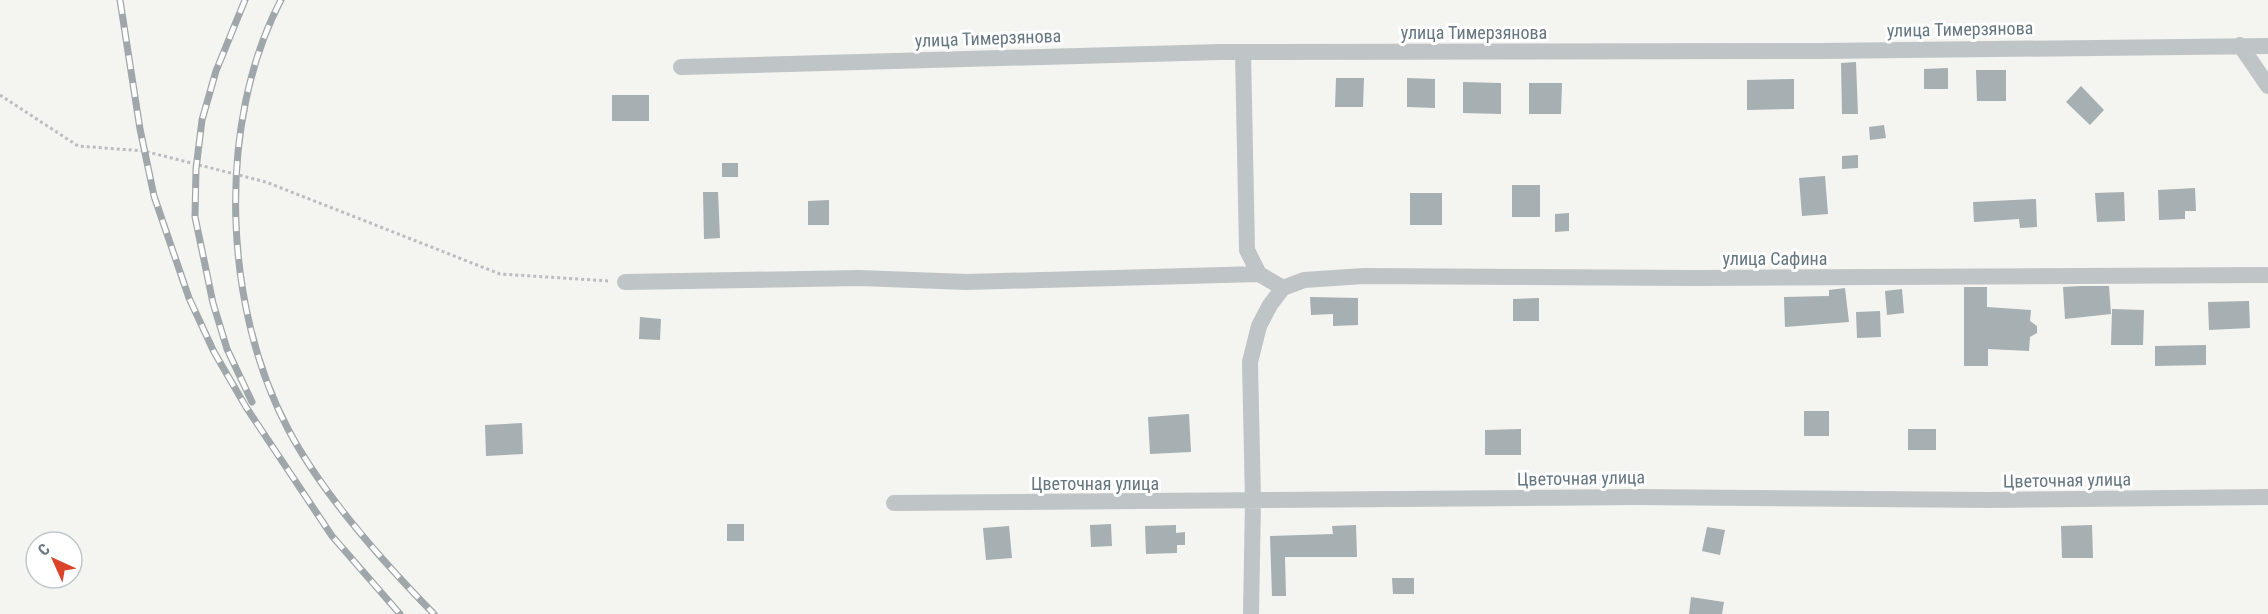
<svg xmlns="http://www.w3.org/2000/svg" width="2268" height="614" viewBox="0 0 2268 614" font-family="'Roboto Condensed',sans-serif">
  <rect width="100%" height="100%" fill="#f4f4f0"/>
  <path fill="#a6afb2" d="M 1856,62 L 1858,114 L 1842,114 L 1841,63 Z
    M 1948,68 L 1948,89 L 1924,89 L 1924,69 Z
    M 1976,70 L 2006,70 L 2006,101 L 1977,101 Z
    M 1336,78 L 1364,78 L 1363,107 L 1335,107 Z
    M 1407,78 L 1435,79 L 1435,108 L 1407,107 Z
    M 1794,79 L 1794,109 L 1747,110 L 1747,80 Z
    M 1463,82 L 1501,83 L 1501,114 L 1463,113 Z
    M 1529,83 L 1562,83 L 1561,114 L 1529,114 Z
    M 2081,86 L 2104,110 L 2090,125 L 2066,102 Z
    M 612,95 L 649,95 L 649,121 L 612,121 Z
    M 1884,125 L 1886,138 L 1870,140 L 1869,127 Z
    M 1858,155 L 1858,168 L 1842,169 L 1842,156 Z
    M 722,163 L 738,163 L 738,177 L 722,177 Z
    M 1825,176 L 1828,214 L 1802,216 L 1799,178 Z
    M 1512,185 L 1540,185 L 1540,217 L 1512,217 Z
    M 2195,188 L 2196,211 L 2185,211 L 2185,219 L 2159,220 L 2158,190 Z
    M 703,192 L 718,192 L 720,238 L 704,239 Z
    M 2124,192 L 2125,221 L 2097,222 L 2095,193 Z
    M 1410,193 L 1442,193 L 1442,225 L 1410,225 Z
    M 2036,199 L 2037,227 L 2020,228 L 2019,219 L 1974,222 L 1973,202 Z
    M 829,200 L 829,225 L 808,225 L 808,201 Z
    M 1569,213 L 1569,231 L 1555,232 L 1555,214 Z
    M 2081,286 L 2109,286 L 2111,314 L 2065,319 L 2063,287 Z
    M 1964,287 L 1987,287 L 1987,307 L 2031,310 L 2030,321 L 2037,326 L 2037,333 L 2030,337 L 2029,351 L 1988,349 L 1988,366 L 1964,366 Z
    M 1845,288 L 1849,322 L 1785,327 L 1784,297 L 1829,296 L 1829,290 Z
    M 1902,289 L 1904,313 L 1887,315 L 1885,291 Z
    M 1310,297 L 1358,298 L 1358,325 L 1333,326 L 1333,314 L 1311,315 Z
    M 1539,298 L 1539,321 L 1513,321 L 1513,299 Z
    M 2249,301 L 2250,328 L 2209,330 L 2208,302 Z
    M 2112,309 L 2144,310 L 2143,345 L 2111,345 Z
    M 1880,311 L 1881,337 L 1857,338 L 1856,312 Z
    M 640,317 L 661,319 L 660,340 L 639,339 Z
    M 2206,345 L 2206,365 L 2155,366 L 2155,346 Z
    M 1804,411 L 1829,411 L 1829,436 L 1804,436 Z
    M 1189,414 L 1191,452 L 1150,454 L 1148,417 Z
    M 522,423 L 523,454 L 486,456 L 485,425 Z
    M 1521,429 L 1521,455 L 1485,455 L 1485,430 Z
    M 1908,429 L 1936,429 L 1936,450 L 1908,450 Z
    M 727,524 L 744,524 L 744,541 L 727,541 Z
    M 1111,524 L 1112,546 L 1091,547 L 1090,525 Z
    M 1176,525 L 1176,533 L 1185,532 L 1185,545 L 1177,545 L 1177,553 L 1146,554 L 1145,526 Z
    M 1356,525 L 1357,557 L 1285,557 L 1286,596 L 1272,596 L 1270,536 L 1333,534 L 1332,526 Z
    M 2092,525 L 2093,558 L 2062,558 L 2061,526 Z
    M 1009,526 L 1012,558 L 986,560 L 983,528 Z
    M 1707,527 L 1725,530 L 1720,555 L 1702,551 Z
    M 1392,578 L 1414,578 L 1414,594 L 1393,594 Z
    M 1691,597 L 1724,602 L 1722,614 L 1689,614 Z"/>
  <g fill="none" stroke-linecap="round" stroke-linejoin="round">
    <path stroke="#bbbdbf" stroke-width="3" stroke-dasharray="3 3" stroke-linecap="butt" d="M 0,95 L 78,146 L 144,151 L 266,182 L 500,274 L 609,281"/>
    <path stroke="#bfc4c6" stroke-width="16" d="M 2240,45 L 2268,86
      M 1243,52 L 1247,250 L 1259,274
      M 681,67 L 1220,52 L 1821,51 L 2268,46
      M 625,282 L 859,278 L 967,282 L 1259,274 L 1283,288
      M 894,503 L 1638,497 L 1990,500 L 2268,497
      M 1251,614 L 1253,501 L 1250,362 L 1259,326 L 1270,305 L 1283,288 L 1304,280 L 1364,276 L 1696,278 L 2268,275"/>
    <defs>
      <path id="rail" d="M 120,0 L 140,129 L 154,196 L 189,298 L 214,352 L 246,407 L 332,536 L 400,614
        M 245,0 L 216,71 L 202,120 L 196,169 L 195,217 L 213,303 L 227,349 L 252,402
        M 281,0 C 216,124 223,306 288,429 C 321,492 384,563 434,614"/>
    </defs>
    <use href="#rail" stroke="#a0a7ab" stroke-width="7"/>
    <use href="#rail" stroke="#fff" stroke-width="4.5" stroke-dasharray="14" stroke-linecap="butt"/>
  </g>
  <g text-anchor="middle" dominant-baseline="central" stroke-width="6" stroke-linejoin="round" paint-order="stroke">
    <g font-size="18" fill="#647680" stroke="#fff">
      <text transform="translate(1960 29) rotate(-1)">улица Тимерзянова</text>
      <text x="1474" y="32">улица Тимерзянова</text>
      <text transform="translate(988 38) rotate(-2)">улица Тимерзянова</text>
      <text x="1775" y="258">улица Сафина</text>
      <text transform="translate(1581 478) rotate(-1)">Цветочная улица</text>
      <text transform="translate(2067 480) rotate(-1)">Цветочная улица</text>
      <text x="1095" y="483">Цветочная улица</text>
    </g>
  </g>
  <g transform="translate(54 560) rotate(315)"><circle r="28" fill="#ffffff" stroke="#c1c8cc" stroke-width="1.5"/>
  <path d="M0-4.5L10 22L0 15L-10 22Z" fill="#da452a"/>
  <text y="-9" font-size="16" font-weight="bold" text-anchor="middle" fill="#647680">С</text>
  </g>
</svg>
